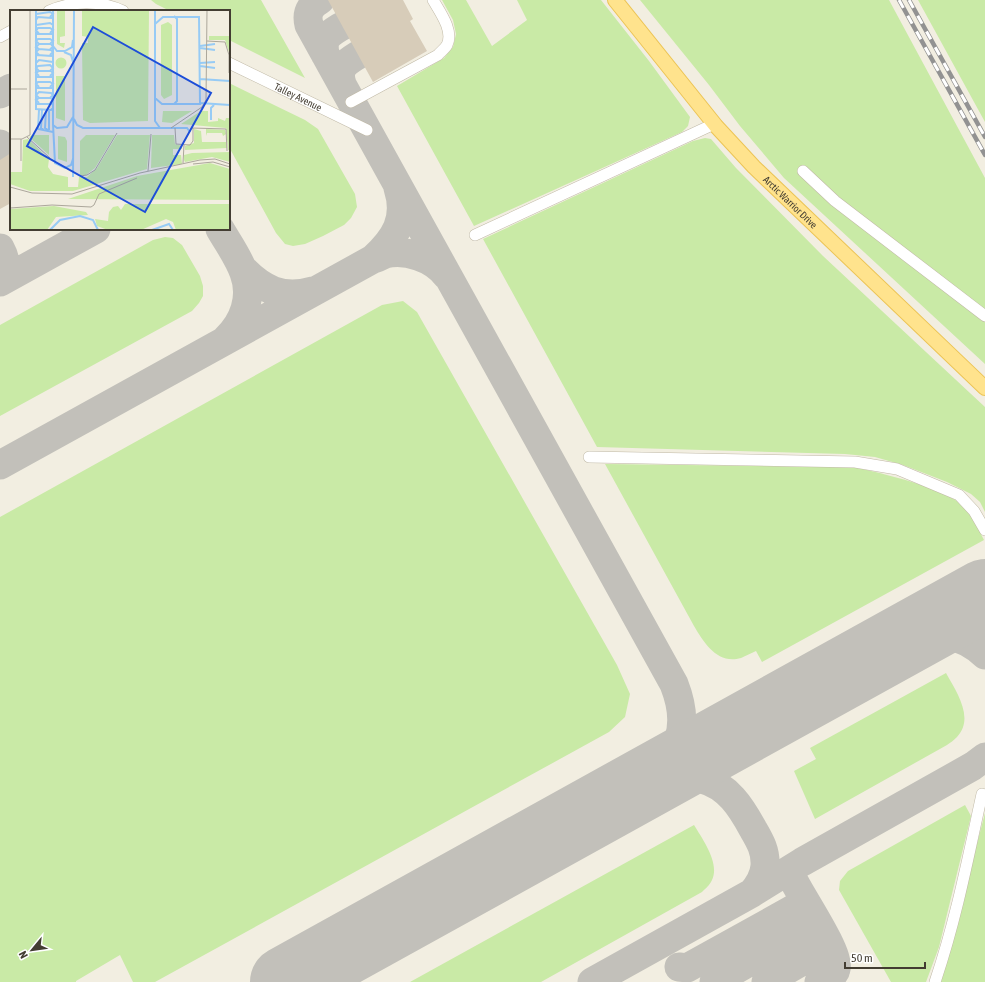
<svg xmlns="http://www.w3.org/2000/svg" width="985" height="982" viewBox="0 0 985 982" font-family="'Asap Condensed',sans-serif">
  <rect width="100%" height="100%" fill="#f2eee1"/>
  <path fill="#c9eaa6" d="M 151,0 L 261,0 L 305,78 L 229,40 L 229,11 L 170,11 L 156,4 Z
    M 442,0 L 466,0 L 492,46 L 527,20 L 517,0 L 601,0 L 649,61 L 690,117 L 688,126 L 682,132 L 474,226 L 397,86 L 444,58 L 453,47 L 456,34 L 453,20 Z
    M 640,0 L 889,0 L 985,178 L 985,364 L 784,178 L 740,126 L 709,85 Z
    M 918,0 L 985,0 L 985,122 Z
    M 229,83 L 305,120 L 318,129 L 355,194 L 357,207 L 351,218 L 344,225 L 323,236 L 305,244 L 293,246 L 285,244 L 276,233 L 229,147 Z
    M 705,138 L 711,139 L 736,168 L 823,256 L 985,407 L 985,512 L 980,502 L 971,494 L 947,482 L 903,465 L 875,457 L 845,454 L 597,447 L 483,239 L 693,141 Z
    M 165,237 L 173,238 L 182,245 L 200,276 L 203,286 L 203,296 L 199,303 L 192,311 L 0,416 L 0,325 L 153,240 Z
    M 403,301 L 417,312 L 617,665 L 630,694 L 625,717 L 609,732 L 155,982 L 133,982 L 120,955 L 76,981 L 76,982 L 0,982 L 0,517 L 382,305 Z
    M 605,464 L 853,467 C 881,473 953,489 970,512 C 976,520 979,531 984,540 L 762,662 L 756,651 C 751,653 746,656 741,658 C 718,665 704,643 694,626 Z
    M 946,673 C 956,691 975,718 957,737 C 954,740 950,743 947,745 L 815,819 L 794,771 L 816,759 L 810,748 Z
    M 965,805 L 971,816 L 939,947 L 926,982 L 891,982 L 839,890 L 840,881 L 848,871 Z
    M 985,813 L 985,982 L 941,982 Z
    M 694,825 C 703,840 720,863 712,880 C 710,885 705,889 702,892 L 541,982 L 410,982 Z"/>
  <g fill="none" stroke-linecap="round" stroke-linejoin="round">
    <path stroke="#c2c0ba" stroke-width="29" d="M 320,0 C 310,6 306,13 309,25 L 674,684 C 692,730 678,753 644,784
      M 325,54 C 322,37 329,34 342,26
      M 342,84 C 337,68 345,63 358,55
      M 0,94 L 11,88
      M 0,144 L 7,156
      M 220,229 C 228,243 239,258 244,273 C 253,297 244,322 226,339
      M 0,248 C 6,259 8,270 0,280
      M 373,259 C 377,258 381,256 385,254 C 406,249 433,258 446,275
      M 242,268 C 262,289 283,300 312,291
      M 0,282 L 96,229
      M 0,465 L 373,259 C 395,239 408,219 398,188
      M 903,640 C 935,632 960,631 985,655
      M 795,883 C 803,899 841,955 836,969 C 835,976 825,979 819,982
      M 752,893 L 802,862 L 973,766 L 985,757
      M 679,967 L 687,968 L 795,908 L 801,903 L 803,897
      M 592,982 L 752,893 C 759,885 764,877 765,866 C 766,851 760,841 753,829 C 741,807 728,786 702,779 C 681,773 662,778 642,786
      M 714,982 L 804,931 C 812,925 811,917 809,908
      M 766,982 L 820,951 C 825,944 823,937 821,929"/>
    <path stroke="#c2c0ba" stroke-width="72" d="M 286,982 L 985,595"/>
  </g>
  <path fill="#d7ccb9" d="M 328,0 L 403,0 L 413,19 L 410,21 L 427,51 L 373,82 Z
    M 11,153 L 11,203 L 0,209 L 0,160 Z"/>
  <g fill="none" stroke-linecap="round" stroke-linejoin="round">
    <defs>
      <g id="minor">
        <path d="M 49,11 C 72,1 100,0 123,11"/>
        <path d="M 0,37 L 11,31"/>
        <path id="s1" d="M 229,63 L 367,130"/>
        <path d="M 351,102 L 438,55 C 440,52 445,49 447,45 C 454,31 440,12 433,0"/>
        <path d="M 803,171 L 835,201 L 985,316"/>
        <path d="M 475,235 L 714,124"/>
        <path d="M 589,457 L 855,462 L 897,469 L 959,495 L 974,511 L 985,530"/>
        <path d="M 935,982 C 956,920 968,858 982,794"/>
      </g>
      <g id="major">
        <path id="s2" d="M 615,0 L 716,126 L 754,167 L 985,388"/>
      </g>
    </defs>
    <use href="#minor" stroke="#c0b9a6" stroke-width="12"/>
    <use href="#major" stroke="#ecc455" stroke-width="16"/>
    <use href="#minor" stroke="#fff" stroke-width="11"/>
    <use href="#major" stroke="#ffe38d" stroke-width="14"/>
    <defs>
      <path id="rail" d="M 899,0 L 985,155
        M 909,0 L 985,137"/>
    </defs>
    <use href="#rail" stroke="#929292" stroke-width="4.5"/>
    <use href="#rail" stroke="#fff" stroke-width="3" stroke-dasharray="9" stroke-linecap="butt"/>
  </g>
  <g text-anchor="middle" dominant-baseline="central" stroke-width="3" stroke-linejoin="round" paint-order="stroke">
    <g font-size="10" fill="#433d32" stroke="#fff">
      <text stroke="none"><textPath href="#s1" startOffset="77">Talley Avenue</textPath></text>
      <text stroke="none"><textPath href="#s2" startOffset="268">Arctic Warrior Drive</textPath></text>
    </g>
  </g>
  <g transform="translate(10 10)">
    <rect width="220" height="220" fill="#f2eee1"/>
    <path d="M 47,0 L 55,0 L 55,26 L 50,27 L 50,33 L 55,33 L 54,38 L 47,34 ZM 72,0 L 139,0 L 138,111 L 80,113 L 73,110 L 72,33 L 78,33 L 78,27 L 72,26 ZM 158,12 L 162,15 L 162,85 L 154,89 L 151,85 L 151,15 ZM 199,26 L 220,26 L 220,45 L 215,30 L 199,30 ZM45.5 53a5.5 5.5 0 1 1 11 0a5.5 5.5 0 1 1-11 0ZM 46,66 L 55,66 L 55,111 L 46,108 ZM 153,101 L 182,101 L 162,113 L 152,112 ZM 191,101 L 198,101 L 198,112 L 208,111 L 208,108 L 215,111 L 216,108 L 220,108 L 220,140 L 218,140 L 216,118 L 171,114 ZM 184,119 L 191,121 L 192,132 L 216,132 L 217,138 L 175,140 L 175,136 L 184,133 ZM 196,119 L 215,120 L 216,124 L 213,126 L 212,123 L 197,123 L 196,126 ZM 22,125 L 39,125 L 39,145 L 19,127 ZM 76,125 L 105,125 L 85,158 L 76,165 L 70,165 L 70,131 ZM 107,125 L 140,125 L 137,159 L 63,181 L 20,181 L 0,174 L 0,162 L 12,162 L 13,130 L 18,129 L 39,149 L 38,157 L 43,164 L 58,167 L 58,177 L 68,177 L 69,167 L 77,167 L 87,158 ZM 142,125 L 164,125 L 165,134 L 172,136 L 172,139 L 163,139 L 163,145 L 171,145 L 172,154 L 141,158 ZM 48,126 L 55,127 L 57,131 L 57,152 L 48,149 ZM 220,142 L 220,152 L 202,147 L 175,152 L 174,150 L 174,145 L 182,143 ZM 200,153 L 220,159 L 220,190 L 58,189 L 127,166 ZM 115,194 L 220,194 L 220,220 L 166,220 L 163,212 L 156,209 L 131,220 L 98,220 L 87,216 L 85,209 L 98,211 L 99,202 L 103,197 L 108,196 L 111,200 ZM 44,196 L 76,202 L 78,205 L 46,207 L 37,220 L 0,220 L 0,199 Z" fill="#c9eaa6"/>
    <path fill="none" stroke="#97cbf5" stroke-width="2" d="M 26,0 L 26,99 L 41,100 L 43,98M 43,0 L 43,115 L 47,118 L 57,117 L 63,107M 145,0 L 145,111 L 150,118M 26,4 L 40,2 L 43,4 L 40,7M 164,6 L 167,9 L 167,91 L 164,94M 26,10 L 28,7 L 42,8M 145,14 L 153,7 L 189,7 L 190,93 L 220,95M 26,15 L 40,13 L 43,15M 29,23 L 26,21 L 28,18 L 40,18 L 43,20 L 40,23M 27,24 L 42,24M 29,34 L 26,31 L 28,29 L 40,29 L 43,31 L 40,34M 43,36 L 47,41 L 55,41 L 62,37 L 63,30M 190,36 L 205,34M 190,38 L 205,40M 29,39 L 26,37 L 29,34 L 41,34 L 43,37 L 40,39M 54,42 L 61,45 L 63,52M 27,45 L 42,46M 29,45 L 26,42 L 29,39 L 41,40 L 43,42 L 40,45M 26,53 L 29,50 L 43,52M 190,53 L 205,52M 190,56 L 205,58M 29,61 L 26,58 L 28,56 L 40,55 L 43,58 L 40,61M 29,66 L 26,63 L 29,61 L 41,61 L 43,63 L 40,66M 27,67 L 42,67M 190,69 L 220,71M 29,77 L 26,74 L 28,72 L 40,72 L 43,74 L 40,77M 27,78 L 42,78M 29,88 L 26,85 L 29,82 L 41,83 L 43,85 L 40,88M 145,88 L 152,94 L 191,94M 29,93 L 26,90 L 29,88 L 41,88 L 43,90 L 40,93M 27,94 L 42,94M 29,100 L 28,119 L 43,122M 32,100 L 31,118 L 34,120M 36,100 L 35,118 L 38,120M 39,100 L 39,120M 64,109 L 67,115 L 73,118 L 177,118 L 180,122M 201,110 L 201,98 L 204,95M 43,114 L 45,153 L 55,158 L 61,155 L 63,149M 63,167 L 64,0M 40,220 L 50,210 L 70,206 L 83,210 L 88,220M 142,220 L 159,214 L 163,220"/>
    <path fill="none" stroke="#aca79b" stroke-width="1" d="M 197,31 L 215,32 L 219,45 L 219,63M 0,79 L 17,79M 161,118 L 192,97 L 196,90 L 197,0M 165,118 L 166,134 L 180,135 L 183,131 L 183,118M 182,118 L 216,119 L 217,141M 17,127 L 40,148M 0,129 L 12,129 L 20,125 L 20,0M 11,151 L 11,129M 173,153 L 174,135M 183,154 L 203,152 L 220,157M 138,161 L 141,124M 70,166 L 77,165 L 85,160 L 107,123M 0,177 L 22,183 L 62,184 L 130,163 L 190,150 L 205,149 L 220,154M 0,198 L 42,195 L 81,197 L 84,195 L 89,184 L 127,168"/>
    <path fill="#1d4ed8" fill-opacity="0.15" stroke="#1d4ed8" stroke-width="2" d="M 83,17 L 201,83 L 135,202 L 17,136 Z"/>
    <rect width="220" height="220" fill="none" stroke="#433d32" stroke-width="2"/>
  </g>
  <g transform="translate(32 950) rotate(241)" stroke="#ffffff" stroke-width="3" paint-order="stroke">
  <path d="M0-3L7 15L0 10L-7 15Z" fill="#433d32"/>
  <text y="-6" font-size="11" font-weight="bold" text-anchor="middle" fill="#433d32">N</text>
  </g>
  <path d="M845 962v6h80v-6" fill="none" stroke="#433d32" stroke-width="2"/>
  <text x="851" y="962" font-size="12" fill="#433d32" stroke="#ffffff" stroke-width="3" paint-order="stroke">50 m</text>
</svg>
